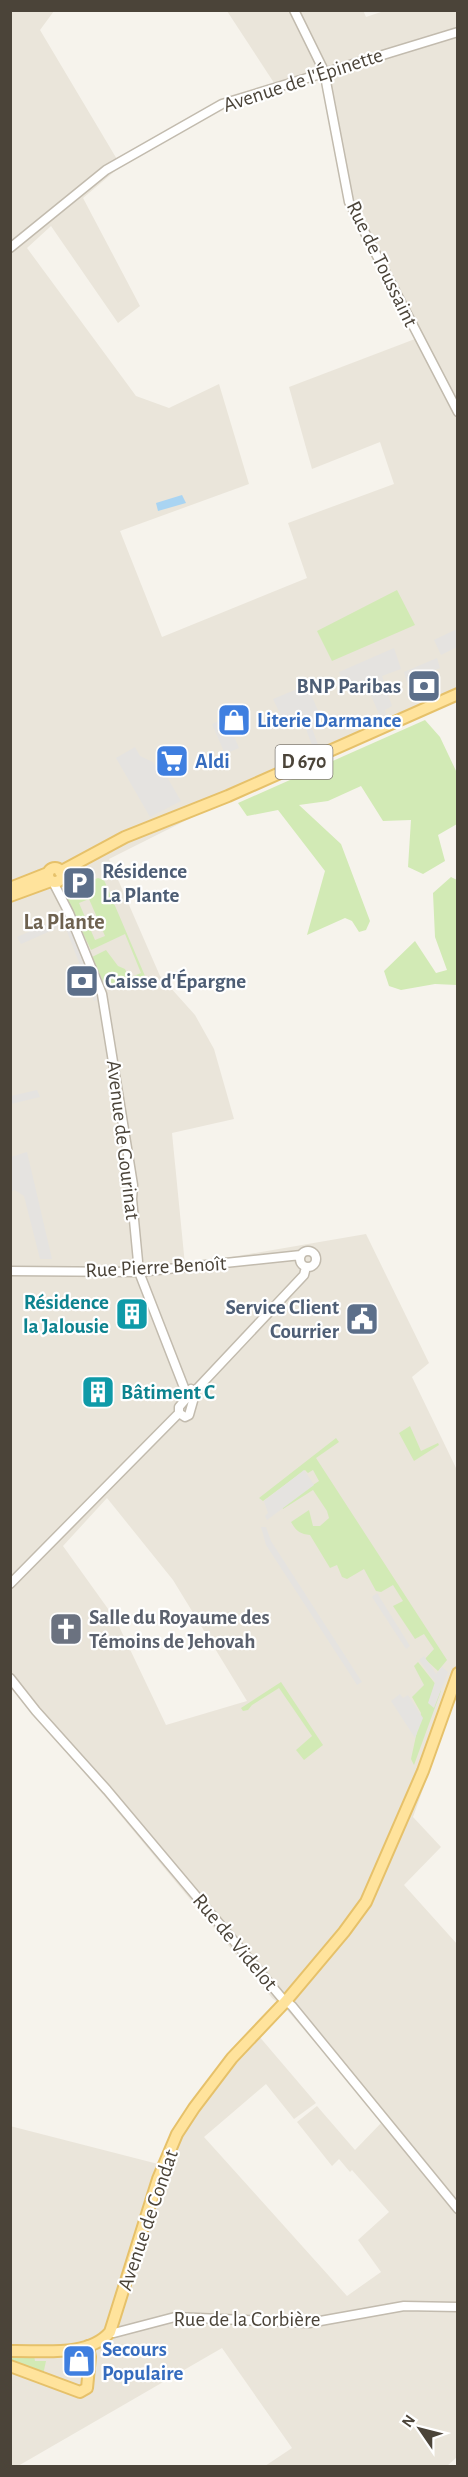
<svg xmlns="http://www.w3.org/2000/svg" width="468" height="2477" viewBox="0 0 468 2477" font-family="'Alegreya Sans',sans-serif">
  <rect width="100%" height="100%" fill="#f6f3ec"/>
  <path fill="#eae5da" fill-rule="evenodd" d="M 363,10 L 366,17 L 384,11 L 457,11 L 457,693 L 318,754 L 109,859 L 160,976 L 195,1015 L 214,1049 L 234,1119 L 172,1133 L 185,1265 L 366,1234 L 429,1363 L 412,1377 L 457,1470 L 457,1694 L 413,1817 L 441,1847 L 404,1885 L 457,1944 L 457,2457 L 447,2466 L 265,2466 L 292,2448 L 222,2348 L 18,2466 L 11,2466 L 10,2126 L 162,2165 L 225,2072 L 258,2035 L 316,2103 L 294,2119 L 266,2084 L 204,2137 L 347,2296 L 381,2272 L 358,2240 L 389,2212 L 352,2170 L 350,2172 L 339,2159 L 332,2166 L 297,2122 L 317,2106 L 355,2150 L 383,2121 L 287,2010 L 272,1998 L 107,1799 L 32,1713 L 11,1684 L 11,11 L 54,11 L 40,30 L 121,166 L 83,198 L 140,306 L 118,323 L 51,226 L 27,248 L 136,396 L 169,408 L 219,384 L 249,484 L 120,531 L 162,637 L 307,578 L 288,523 L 394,484 L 380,442 L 312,469 L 289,387 L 415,339 L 348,207 L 321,78 L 278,89 L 227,11 ZM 107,1498 L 173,1580 L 247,1701 L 166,1725 L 116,1620 L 63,1546 Z"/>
  <path fill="#d2eab5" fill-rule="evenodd" d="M 397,590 L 415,625 L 332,661 L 317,631 Z
    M 425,720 L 440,737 L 457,773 L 457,824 L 438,835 L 445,861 L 423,874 L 408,867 L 411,820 L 383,821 L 361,786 L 328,801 L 299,805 L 341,844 L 370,921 L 366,930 L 359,932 L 352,921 L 345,918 L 307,935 L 325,871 L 278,810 L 247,816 L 238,803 Z
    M 451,877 L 457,880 L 457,985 L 435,984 L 401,990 L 389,986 L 384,971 L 415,941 L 436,973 L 447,970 L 435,937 L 433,893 Z
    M 98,878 L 104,880 L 145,976 L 143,980 L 110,988 L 105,986 L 92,957 L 106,950 L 118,966 L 125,969 L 129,978 L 141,973 L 125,934 L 91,950 L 65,896 L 69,894 L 70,896 L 91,887 L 93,880 ZM 89,899 L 105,936 L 95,940 L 79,903 Z
    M 410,1426 L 421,1451 L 438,1443 L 439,1445 L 414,1461 L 399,1433 Z
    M 336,1438 L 339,1442 L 316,1458 L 447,1660 L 438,1671 L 425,1659 L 434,1649 L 424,1634 L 415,1639 L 393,1606 L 403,1601 L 393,1585 L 381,1592 L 376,1591 L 364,1569 L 347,1579 L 342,1577 L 337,1565 L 330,1568 L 310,1535 C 300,1534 296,1531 291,1522 L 309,1510 L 313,1526 L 320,1526 L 329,1518 L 327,1511 L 313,1490 L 283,1509 L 282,1506 L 319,1481 L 313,1470 L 308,1473 L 305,1470 L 263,1501 L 259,1498 Z
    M 418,1662 L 441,1691 L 414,1765 L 411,1759 L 421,1713 L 412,1697 L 424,1685 L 414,1666 Z
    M 281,1682 L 323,1745 L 304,1760 L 296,1750 L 312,1736 L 279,1688 L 252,1705 L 248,1710 L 243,1711 L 241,1708 Z
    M 10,2355 L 34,2355 L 35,2361 L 46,2361 L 43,2375 L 11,2363 Z"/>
  <path fill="#e5e3e0" d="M 457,629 L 457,647 L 441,655 L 434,640 Z
    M 394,648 L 401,669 L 382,676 L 392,706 L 385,710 L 386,715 L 380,717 L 366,683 L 346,691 L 339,672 Z
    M 437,658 L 440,668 L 407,682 L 404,672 Z
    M 307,685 L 322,720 L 311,725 L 318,745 L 313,748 L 302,718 L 285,724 L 273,699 Z
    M 226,718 L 239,748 L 225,754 L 212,724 Z
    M 135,747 L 140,756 L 153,762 L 156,767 L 160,765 L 181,801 L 150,817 L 116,758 Z
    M 95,867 L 91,887 L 71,897 L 66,887 L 68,879 Z
    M 58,919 L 57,928 L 21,944 L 17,937 Z
    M 71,927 L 100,999 L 94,1001 L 66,929 Z
    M 37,1090 L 40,1097 L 11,1104 L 11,1096 Z
    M 27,1152 L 52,1259 L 40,1259 L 24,1196 L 15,1190 L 11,1191 L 11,1157 Z
    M 304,1470 L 314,1485 L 267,1520 L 265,1516 L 268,1513 L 264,1501 Z
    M 261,1527 L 266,1527 L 271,1541 L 362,1682 L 357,1685 L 266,1545 Z
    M 377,1593 L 410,1646 L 406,1649 L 372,1597 Z
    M 424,1656 L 436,1674 L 442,1667 L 448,1672 L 434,1708 L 428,1703 L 435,1682 L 419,1660 Z
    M 400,1694 L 403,1698 L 408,1695 L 423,1718 L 415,1738 L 391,1701 Z"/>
  <path fill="#a9d4f2" d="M 182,495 L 186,503 L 158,511 L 156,503 Z"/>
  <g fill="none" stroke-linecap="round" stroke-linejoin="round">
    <defs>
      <path id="minor" d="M 294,10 L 324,71 L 349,202 L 458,412
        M 10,248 L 106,170 L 222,104 L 458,32
        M300 1259a8 8 0 1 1 16 0a8 8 0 1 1-16 0Z
        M 10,1271 L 139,1272 L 301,1255
        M 194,1392 L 304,1275 L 306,1267
        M 179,1413 L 185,1417 L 189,1415 L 195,1394 L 191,1389
        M 10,1584 L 179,1413 L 179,1407 L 185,1400 L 185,1390 L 139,1272 L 132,1199 L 133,1185 L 102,994 L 69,913 L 53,882
        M 10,1678 L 36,1711 L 107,1790 L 281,1997 L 292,2006 L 458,2209
        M 110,2332 L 114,2333 L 175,2317 L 309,2323 L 404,2306 L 458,2307"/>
      <path id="major" d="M48 875a7 7 0 1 1 14 0a7 7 0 1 1-14 0Z
        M 60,872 L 125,837 L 228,796 L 458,694
        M 10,888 L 48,873
        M 10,896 L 51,881
        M 10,2351 C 40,2350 88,2358 110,2332 L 158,2179 L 177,2134 L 194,2108 L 232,2058 L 286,2001 L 344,1932 L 366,1902 L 423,1771 L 458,1673
        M 10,2366 L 80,2392 L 87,2388 L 90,2357 L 88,2346"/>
    </defs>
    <use href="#minor" stroke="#c2bbae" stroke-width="11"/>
    <use href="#major" stroke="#e6c16a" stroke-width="14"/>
    <use href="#minor" stroke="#fff" stroke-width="8"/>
    <use href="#major" stroke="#ffe39c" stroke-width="10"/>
  </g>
  <defs>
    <symbol id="bank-square" viewBox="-11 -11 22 22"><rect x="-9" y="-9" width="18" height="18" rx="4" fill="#5c6f8a" stroke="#fff"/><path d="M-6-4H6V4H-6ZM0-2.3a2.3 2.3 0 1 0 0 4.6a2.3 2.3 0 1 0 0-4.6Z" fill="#fff"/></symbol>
    <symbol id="shop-square" viewBox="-11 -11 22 22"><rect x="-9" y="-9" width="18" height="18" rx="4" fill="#3f7fe0" stroke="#fff"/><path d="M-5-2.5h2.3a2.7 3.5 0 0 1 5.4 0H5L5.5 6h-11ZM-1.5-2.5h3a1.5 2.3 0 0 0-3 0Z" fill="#fff"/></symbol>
    <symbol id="supermarket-square" viewBox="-11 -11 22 22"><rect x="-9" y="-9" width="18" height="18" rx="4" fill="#3f7fe0" stroke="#fff"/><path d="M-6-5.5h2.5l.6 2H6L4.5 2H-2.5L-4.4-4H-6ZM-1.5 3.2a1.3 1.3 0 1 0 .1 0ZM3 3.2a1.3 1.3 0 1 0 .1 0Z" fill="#fff"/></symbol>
    <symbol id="parking-square" viewBox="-11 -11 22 22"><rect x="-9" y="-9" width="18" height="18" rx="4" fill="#5c6f8a" stroke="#fff"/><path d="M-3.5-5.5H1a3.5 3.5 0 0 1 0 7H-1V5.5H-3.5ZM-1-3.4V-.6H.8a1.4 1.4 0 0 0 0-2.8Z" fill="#fff"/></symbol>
    <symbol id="building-square" viewBox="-11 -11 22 22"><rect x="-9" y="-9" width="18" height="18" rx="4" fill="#0f9aa8" stroke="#fff"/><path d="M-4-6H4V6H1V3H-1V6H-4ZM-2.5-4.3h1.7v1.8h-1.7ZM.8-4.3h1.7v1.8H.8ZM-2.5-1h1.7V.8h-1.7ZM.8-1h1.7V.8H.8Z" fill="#fff"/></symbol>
    <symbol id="civic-square" viewBox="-11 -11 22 22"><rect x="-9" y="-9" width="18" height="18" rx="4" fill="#5c6f8a" stroke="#fff"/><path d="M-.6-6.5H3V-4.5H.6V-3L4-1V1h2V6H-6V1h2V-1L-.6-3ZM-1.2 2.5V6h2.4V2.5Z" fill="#fff"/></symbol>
    <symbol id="church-square" viewBox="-11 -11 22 22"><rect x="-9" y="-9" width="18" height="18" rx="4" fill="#6b7280" stroke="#fff"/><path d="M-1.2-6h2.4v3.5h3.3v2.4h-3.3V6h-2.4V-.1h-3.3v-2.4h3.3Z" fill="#fff"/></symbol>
  </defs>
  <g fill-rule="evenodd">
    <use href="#bank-square" x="405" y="667" width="38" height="38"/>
    <use href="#shop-square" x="215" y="701" width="38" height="38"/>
    <use href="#supermarket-square" x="153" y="742" width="38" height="38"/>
    <use href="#parking-square" x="60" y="864" width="38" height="38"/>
    <use href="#bank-square" x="63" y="962" width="38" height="38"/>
    <use href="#building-square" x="113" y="1295" width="38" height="38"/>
    <use href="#civic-square" x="343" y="1300" width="38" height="38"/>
    <use href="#building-square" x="79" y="1373" width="38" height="38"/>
    <use href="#church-square" x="47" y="1610" width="38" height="38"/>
    <use href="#shop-square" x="60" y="2342" width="38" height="38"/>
  </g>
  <g text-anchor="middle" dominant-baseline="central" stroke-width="4.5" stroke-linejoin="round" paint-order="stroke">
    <rect fill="#fff" stroke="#817c74" stroke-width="1.5" x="275.5" y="745" width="57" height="34" rx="4.5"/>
    <g font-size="20" font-weight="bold" fill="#4b4439">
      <text x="304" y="762">D 670</text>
    </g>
    <g font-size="21" fill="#4b4439" stroke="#fff">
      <text transform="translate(303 80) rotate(-18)">Avenue de l'Épinette</text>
      <text transform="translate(382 264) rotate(64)">Rue de Toussaint</text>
      <text transform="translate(123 1140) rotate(83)">Avenue de Gourinat</text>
      <text transform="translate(156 1267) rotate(-3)">Rue Pierre Benoît</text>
      <text transform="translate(235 1942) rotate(50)">Rue de Videlot</text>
      <text transform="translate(148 2220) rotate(-71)">Avenue de Condat</text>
      <text x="247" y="2319">Rue de la Corbière</text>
    </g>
    <g font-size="21" font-weight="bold" fill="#4e5e75" stroke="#fff" text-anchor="end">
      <text x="401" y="686">BNP Paribas</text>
      <text x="102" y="871" text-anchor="start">Résidence<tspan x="102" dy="24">La Plante</tspan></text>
      <text x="105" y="981" text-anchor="start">Caisse d'Épargne</text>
      <text x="339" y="1307">Service Client<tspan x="339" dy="24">Courrier</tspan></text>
    </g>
    <g font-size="21" font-weight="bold" fill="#366cbe" stroke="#fff" text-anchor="start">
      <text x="257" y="720">Literie Darmance</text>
      <text x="195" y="761">Aldi</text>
      <text x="102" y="2349">Secours<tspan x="102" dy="24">Populaire</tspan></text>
    </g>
    <g font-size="21" font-weight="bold" fill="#0d838f" stroke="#fff" text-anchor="end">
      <text x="109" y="1302">Résidence<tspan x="109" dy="24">la Jalousie</tspan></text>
      <text x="121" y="1392" text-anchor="start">Bâtiment C</text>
    </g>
    <g font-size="21" font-weight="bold" fill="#5b616d" stroke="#fff" text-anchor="start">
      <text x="89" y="1617">Salle du Royaume des<tspan x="89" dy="24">Témoins de Jehovah</tspan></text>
    </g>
    <g font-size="22" font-weight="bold" fill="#6e6250" stroke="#fff">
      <text x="64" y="922">La Plante</text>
    </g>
  </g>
  <rect width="468" height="2477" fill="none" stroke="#4b4439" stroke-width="24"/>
  <g transform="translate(420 2429) rotate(305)" stroke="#ffffff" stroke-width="4.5" paint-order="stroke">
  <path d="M0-4.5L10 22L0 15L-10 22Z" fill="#4b4439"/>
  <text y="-9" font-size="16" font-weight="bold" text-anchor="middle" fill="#4b4439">N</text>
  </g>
</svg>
